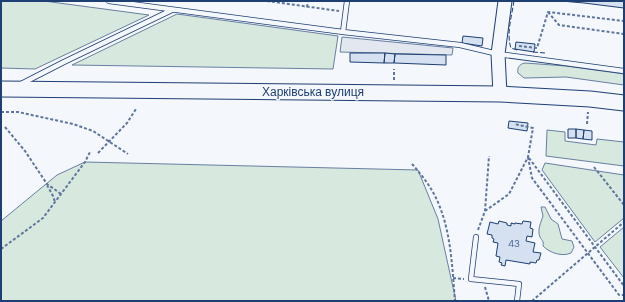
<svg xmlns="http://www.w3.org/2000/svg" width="625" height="302" viewBox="0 0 625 302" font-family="'DM Sans',sans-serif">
  <rect width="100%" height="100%" fill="#f4f7fb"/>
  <path fill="#d7e8df" stroke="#687fa3" d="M 1,1 L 44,1 L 149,15 L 35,69 L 1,68 Z
    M 177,14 L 338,36 L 333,69 L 72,65 Z
    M 525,63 L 566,66 L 624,74 L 624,85 L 566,77 L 524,78 L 518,73 C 517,68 519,64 525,63 Z
    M 547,130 L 565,132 L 565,141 L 596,145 L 597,139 L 624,142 L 624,166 L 546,156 Z
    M 85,162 L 418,170 L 438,219 L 456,301 L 1,301 L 1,221 L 57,175 Z
    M 545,163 L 624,175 L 624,218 L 595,242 L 542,170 Z
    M 541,207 L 545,207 L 551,219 L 558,224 L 562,239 L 572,241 L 574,247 L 571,253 C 562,257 550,253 543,246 C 544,241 542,241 540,237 C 537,230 541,222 543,216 Z
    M 624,227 L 624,278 L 600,247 Z"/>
  <path fill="#e3e8f0" stroke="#687fa3" d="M 342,37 L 453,48 L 452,55 L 340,52 Z"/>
  <path fill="#d5e0f0" stroke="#1d3f73" d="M 561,1 L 624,1 L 624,8 L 584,3 Z
    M 463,36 L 483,38 L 482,46 L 462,43 Z
    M 516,42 L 535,44 L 534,52 L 515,49 Z
    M 350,53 L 385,53 L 384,63 L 350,62 Z
    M 385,53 L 395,54 L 394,63 L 384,63 Z
    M 395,54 L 446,55 L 446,65 L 394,63 Z
    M 509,121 L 528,123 L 527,131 L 508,128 Z
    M 568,129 L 576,129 L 576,138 L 568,138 Z
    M 576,129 L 584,130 L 583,139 L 576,138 Z
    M 584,130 L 592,131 L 592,140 L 583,139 Z
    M 499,221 L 507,223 L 507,225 L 511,226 L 511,223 L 515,224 L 515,223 L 522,224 L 523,221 L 531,222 L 530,228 L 533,229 L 532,237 L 527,236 L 526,241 L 535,243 L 533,252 L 541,253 L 539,260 L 537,260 L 536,263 L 530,262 L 530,264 L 506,260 L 505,266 L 501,265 L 502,263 L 499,262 L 500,257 L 496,256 L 498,243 L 493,242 L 494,239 L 492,238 L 492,235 L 487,234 L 490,222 L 498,224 Z"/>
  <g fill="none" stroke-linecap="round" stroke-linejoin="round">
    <defs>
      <path id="lane" d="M 109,1 L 343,32 L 460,45 L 498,54 L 624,71
        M 343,32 L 347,1
        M 21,84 L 64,62 L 172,10
        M 476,237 L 471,279 L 519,284 L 517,301"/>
      <path id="secondary" d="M 500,94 L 498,54 L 505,1"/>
      <path id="primary" d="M 1,89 L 500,94 L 590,99 L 624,103"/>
    </defs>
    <use href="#lane" stroke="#1d3f73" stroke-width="6"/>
    <use href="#secondary" stroke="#1d3f73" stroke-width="15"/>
    <use href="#primary" stroke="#1d3f73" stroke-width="17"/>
    <path stroke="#5e769c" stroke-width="2" stroke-dasharray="3 2" stroke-linecap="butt" d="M 267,1 L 339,11
      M 307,7 L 308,1
      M 548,12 L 559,25 L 624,34
      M 519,46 L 537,48 L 548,12 L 624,21
      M 394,80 L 394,69
      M 1,112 L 18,112 L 73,124 L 93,131 L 128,154
      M 587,124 L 588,112
      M 5,127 L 25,151 L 47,184 L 61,194
      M 98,153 L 127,123 L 136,109
      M 528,157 L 532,178 L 619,295 L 624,295
      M 529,158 L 624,286
      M 412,164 C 420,173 428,183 434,194 C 451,226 452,265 455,301
      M 594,167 L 624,205
      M 47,185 L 53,196 L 55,202
      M 485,211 L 509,194 L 528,157 L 533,128 L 514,124
      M 478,230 L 485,211 L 489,156
      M 1,249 L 43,218 L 85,162 L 90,152
      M 453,278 L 464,279
      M 485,287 L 489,301
      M 532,301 L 624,222"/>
    <use href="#lane" stroke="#f4f7fb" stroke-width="4.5"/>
    <use href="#secondary" stroke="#f4f7fb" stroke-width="13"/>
    <use href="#primary" stroke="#f4f7fb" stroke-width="15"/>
    <path stroke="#1d3f73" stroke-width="1" stroke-dasharray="5 2" stroke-linecap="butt" d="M 514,1 C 512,15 506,34 511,48 L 517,50
      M 533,52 L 545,53"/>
  </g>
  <g text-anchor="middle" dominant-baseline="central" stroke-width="3" stroke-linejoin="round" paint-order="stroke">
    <g font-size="10" fill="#4b6792">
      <text x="514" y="243">43</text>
    </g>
    <g font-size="12" fill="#1d3f73" stroke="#f4f7fb">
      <text x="313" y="92">Харківська вулиця</text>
    </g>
  </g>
  <rect width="625" height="302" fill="none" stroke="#1d3f73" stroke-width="4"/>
</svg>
